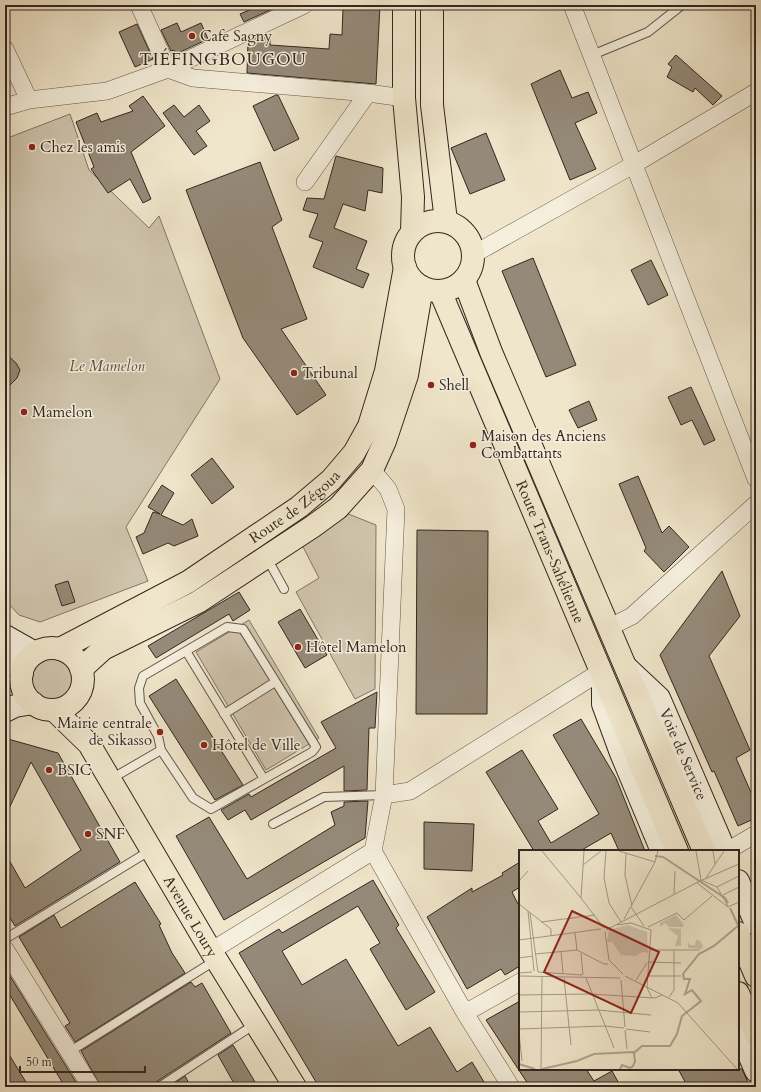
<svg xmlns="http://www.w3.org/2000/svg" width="761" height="1092" viewBox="0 0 761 1092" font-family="Cardo,serif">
  <rect width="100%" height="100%" fill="#f0e6cb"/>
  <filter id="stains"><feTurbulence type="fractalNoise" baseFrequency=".005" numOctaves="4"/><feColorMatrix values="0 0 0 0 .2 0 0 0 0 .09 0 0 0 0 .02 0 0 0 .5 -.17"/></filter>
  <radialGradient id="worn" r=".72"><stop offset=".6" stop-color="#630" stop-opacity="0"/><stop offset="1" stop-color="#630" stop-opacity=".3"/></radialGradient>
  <path fill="#d0c5ae" stroke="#817667" d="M 70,114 L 89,170 L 149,228 L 159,216 L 220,379 L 126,527 L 148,581 L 40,622 L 19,615 L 5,600 L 5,139 Z
    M 346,513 L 376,525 L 375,689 L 355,699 L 296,592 L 319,578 L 300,541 Z
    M 249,620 L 319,738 L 266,770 L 196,652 Z
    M29 679a23 23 0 1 1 46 0a23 23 0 1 1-46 0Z"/>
  <path fill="#958a79" stroke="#322620" d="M 261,5 L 281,5 L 244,22 L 240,14 Z
    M 351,5 L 380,5 L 376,84 L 247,73 L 248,42 L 258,37 L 270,38 L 270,45 L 329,49 L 330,34 L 342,35 L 343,9 L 351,9 Z
    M 177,23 L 181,32 L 201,23 L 208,39 L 176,54 L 174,50 L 171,51 L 161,30 Z
    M 137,24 L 153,59 L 135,67 L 119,32 Z
    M 676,55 L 722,96 L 713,105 L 695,88 L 693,92 L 667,77 L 672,67 L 668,64 Z
    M 560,70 L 572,98 L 588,92 L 597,113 L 575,123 L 596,169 L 570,180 L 531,84 Z
    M 276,95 L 278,95 L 299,139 L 274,151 L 253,106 Z
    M 143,96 L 165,126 L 131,152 L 151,199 L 143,203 L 130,179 L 108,193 L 91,169 L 94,167 L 76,122 L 97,113 L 101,122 L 133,111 L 129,106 Z
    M 174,105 L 184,117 L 199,105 L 210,121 L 196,131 L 207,146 L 194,155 L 163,113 Z
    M 486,133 L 505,180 L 470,194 L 451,148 Z
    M 336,156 L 383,168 L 382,193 L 368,190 L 365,211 L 343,204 L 334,228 L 367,241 L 356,269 L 369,274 L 363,288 L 313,267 L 323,242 L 309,237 L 318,214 L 303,210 L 307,198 L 324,199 Z
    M 260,162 L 282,220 L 272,227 L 307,319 L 281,329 L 326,395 L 297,415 L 243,338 L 186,190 Z
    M 533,258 L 576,365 L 546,377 L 502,271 Z
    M 651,260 L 668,295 L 648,305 L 631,270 Z
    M 5,353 L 16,363 L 20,370 L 17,378 L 5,390 Z
    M 691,387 L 715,440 L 704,445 L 692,420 L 681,425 L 668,397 Z
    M 589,401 L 597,420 L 578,428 L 569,410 Z
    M 212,458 L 234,487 L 212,504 L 191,475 Z
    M 638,476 L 662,533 L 669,526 L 689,547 L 664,572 L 644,551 L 646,548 L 619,484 Z
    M 162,485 L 174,493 L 161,515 L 183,525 L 192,519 L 198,536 L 174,546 L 168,543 L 143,554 L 136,537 L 144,533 L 153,512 L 160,514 L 148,507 Z
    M 417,530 L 488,531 L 487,714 L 416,714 Z
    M 722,571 L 740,616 L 709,656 L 750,750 L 736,758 L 756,804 L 756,818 L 738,826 L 714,771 L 712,772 L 660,655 Z
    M 68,581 L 75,602 L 62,606 L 55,585 Z
    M 239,592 L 250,610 L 233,621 L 229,614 L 156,658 L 148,646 Z
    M 300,609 L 327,655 L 305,668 L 278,622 Z
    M 176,679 L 243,785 L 215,800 L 149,696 Z
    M 377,692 L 375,728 L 369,728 L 367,790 L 344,791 L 344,766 L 251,820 L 245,810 L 228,820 L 221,810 L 249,794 L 251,797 L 336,748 L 321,722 Z
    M 581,719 L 616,778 L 645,851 L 619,851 L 611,833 L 580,851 L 534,851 L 486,772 L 522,750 L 558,809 L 538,821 L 551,843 L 599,814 L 553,735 Z
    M 8,739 L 58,753 L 120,862 L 15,926 L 5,910 L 5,853 L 25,888 L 81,850 L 31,762 L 5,817 L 5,745 Z
    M 368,801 L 365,838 L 224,920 L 176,836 L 209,817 L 247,879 L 335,825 L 331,812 L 344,806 L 344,802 Z
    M 424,822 L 474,824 L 472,871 L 424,869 Z
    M 520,862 L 520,887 L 512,892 L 520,908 L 520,966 L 505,975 L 501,969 L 467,989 L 427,917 L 472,888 L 472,892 L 503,875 L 502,873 Z
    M 373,880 L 399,925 L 396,928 L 435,992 L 406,1010 L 370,949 L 380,943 L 358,906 L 282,951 L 302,985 L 346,959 L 398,1046 L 430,1027 L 457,1072 L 472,1062 L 487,1087 L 319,1087 L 239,953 L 279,929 L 282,933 Z
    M 135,882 L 161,924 L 159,925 L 172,953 L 185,973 L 75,1042 L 65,1026 L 70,1023 L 19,937 L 54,915 L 61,928 Z
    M 5,968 L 79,1087 L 65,1087 L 5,987 Z
    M 191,982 L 195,987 L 202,983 L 231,1033 L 156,1082 L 154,1087 L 101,1087 L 81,1051 Z
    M 520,1001 L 520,1069 L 586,1069 L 594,1081 L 612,1071 L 621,1087 L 530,1087 L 486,1020 Z
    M 233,1045 L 258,1087 L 236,1087 L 218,1055 Z
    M 5,1048 L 29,1087 L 5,1087 Z
    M 678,1069 L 742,1069 L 750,1087 L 688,1087 Z
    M 185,1076 L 191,1087 L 169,1087 Z"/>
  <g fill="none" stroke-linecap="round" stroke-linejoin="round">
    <defs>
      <path id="lane" d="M 592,55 L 648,32 L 682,5
        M 267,558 L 284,589
        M 186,651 L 264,779 L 211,809 L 193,798 L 161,750 L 158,736 L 140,703 L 139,688 L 143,676 Z
        M 186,651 L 227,627 L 243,629 L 313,742 L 316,747 L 312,752 L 264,779
        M 224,714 L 275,682
        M 111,779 L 161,750
        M 273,824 L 324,797 L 384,795
        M 5,939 L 151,850
        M 69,1052 L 216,960
        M 159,1087 L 255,1024"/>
      <path id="street" d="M 139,5 L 168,69 L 193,78 L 368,93 L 404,98
        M 572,5 L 756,479
        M 5,49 L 29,100
        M 5,107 L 29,100 L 107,91 L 168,69 L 304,5
        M 305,182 L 368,93
        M 474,254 L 633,165 L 756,92
        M 372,470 L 388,489 L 396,509 L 384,795 L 373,851 L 465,1013 L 511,1087
        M 610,627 L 632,616 L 756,504
        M 384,795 L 410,791 L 600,672
        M 727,851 L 756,834
        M 5,949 L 91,1087
        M 211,951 L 373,851
        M 465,1013 L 520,982"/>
      <g id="secondary">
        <path d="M 5,636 L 35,653"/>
        <path d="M 5,641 L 22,673"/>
        <path id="s1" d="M 627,668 L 659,698 L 725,851"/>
        <path d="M 603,680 L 603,704 L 621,753 L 662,851"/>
        <path d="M 5,711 L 15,706 L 33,703"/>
        <path d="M 738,881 L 756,924"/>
        <path d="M 738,1029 L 756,1071"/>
      </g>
      <g id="primary">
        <circle cx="52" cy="679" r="31"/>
        <path id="s2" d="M 60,649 L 188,582 L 299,507 L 331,480 L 354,453 L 369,426 L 386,371 L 405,267"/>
        <path d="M 81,669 L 103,649 L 198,602 L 312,527 L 338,508 L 372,470 L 385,441 L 407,375 L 422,287"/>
        <path id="s3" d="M 54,710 L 89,744 L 211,951 L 295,1087"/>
      </g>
      <g id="highway">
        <path d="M 404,5 L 404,98 L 413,197 L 412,232"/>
        <path d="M 432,5 L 432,105 L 446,221"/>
        <circle cx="438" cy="256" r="35"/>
        <path d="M 464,280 L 491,352 L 704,851"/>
        <path id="s4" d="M 440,291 L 677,851"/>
        <path d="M 738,933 L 756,976"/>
        <path d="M 738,993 L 756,1035"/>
      </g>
    </defs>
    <use href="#lane" stroke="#62564b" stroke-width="10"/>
    <use href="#street" stroke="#62564b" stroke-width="18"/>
    <use href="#secondary" stroke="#322620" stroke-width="24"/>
    <use href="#primary" stroke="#322620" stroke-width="24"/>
    <use href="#highway" stroke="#322620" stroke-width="24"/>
    <use href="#lane" stroke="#f5efdd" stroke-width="8"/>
    <use href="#street" stroke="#f5efdd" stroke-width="17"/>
    <use href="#secondary" stroke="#f5efdd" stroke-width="22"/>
    <use href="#primary" stroke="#f0e6cb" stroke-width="22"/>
    <use href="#highway" stroke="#f0e6cb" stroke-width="22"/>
  </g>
  <g fill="#8f2418" stroke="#f5efdd" stroke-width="1.5">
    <circle cx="192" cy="36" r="4"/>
    <circle cx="32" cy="147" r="4"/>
    <circle cx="294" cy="373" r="4"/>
    <circle cx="431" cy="385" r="4"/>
    <circle cx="24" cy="412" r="4"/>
    <circle cx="473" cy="445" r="4"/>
    <circle cx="298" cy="647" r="4"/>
    <circle cx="160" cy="732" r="4"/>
    <circle cx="204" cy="745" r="4"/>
    <circle cx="49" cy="770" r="4"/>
    <circle cx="88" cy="834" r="4"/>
  </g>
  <g text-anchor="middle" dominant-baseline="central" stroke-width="3" stroke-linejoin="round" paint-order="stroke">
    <g font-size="15" fill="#322620" stroke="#f5efdd" text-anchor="start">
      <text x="200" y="36">Cafe Sagny</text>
      <text x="40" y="147">Chez les amis</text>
      <text x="302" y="373">Tribunal</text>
      <text x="439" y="385">Shell</text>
      <text x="32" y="412">Mamelon</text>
      <text x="481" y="436">Maison des Anciens<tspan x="481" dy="17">Combattants</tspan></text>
      <text x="306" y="647">Hôtel Mamelon</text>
      <text x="152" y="723" text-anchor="end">Mairie centrale<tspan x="152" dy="17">de Sikasso</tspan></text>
      <text x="212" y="745">Hôtel de Ville</text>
      <text x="57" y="770">BSIC</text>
      <text x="96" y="834">SNF</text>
    </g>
    <g font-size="15" font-style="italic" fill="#5a4e44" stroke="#f5efdd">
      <text x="107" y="366">Le Mamelon</text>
    </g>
    <g font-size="15" fill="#322620" stroke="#f5efdd">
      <text stroke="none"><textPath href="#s2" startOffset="275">Route de Zégoua</textPath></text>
      <text stroke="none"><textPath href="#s4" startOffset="283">Route Trans-Sahélienne</textPath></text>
      <text stroke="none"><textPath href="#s1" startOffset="105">Voie de Service</textPath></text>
      <text stroke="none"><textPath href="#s3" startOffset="249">Avenue Loury</textPath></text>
    </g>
    <g font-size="17" letter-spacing="1" fill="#322620" stroke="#f5efdd">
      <text x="223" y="59">TIÉFINGBOUGOU</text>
    </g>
  </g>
  <g transform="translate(519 850)">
    <rect width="220" height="220" fill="#f0e6cb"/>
    <path d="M 157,65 L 165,75 L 163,77 L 150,77 L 146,73 L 141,77 L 141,73 ZM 109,75 L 128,82 L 129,103 L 123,102 L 117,106 L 102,105 L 93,92 L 88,92 L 90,80 ZM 149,78 L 162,79 L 162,96 L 156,96 L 159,86 ZM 177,90 L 180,90 L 184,95 L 183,99 L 169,98 L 169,92 L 171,95 L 176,95 Z" fill="#d0c5ae"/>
    <path fill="none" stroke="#afa591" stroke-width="2" d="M 136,6 L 144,7 L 206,48 L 209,53M 211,58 L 219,75M 0,214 L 16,219M 23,219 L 58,211 L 75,204 L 115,202M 101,219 L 103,215 L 111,218 L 114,216 L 116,211 L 115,203 L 123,196 L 151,196 L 158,184 L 163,166 L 182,151 L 173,140 L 166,144 L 171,129 L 165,129 L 164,124 L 180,104 L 195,96 L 220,75"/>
    <path fill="none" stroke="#a49987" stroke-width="1" d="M 23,1 L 62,48M 65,1 L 62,48 L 85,78M 87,1 L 85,28 L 90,53 L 102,72M 100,1 L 136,12M 177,1 L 182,30 L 198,37 L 220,26M 194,1 L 196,14M 107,3 L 106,25 L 113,56M 64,15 L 82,1M 187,28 L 205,1M 0,31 L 9,21M 178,33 L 209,57 L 220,52M 198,37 L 209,56M 155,44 L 156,21M 204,45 L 220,37M 0,54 L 32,79 L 32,86M 112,57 L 125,76M 9,61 L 15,121M 11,63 L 19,122M 105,69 L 136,12 L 139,1M 22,72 L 76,65M 98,75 L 112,73 L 132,80 L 128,138 L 133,148M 129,77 L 158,63 L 165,70 L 193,46M 87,80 L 181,31 L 220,14M 86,82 L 90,110 L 104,124M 56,83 L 58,100M 0,90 L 82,79M 131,100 L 181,100M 42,101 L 44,123M 62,103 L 64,125M 16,104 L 58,100 L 85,114 L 89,114M 0,108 L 14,106M 129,112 L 162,113M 19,122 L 63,125M 0,123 L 13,122M 0,126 L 101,128M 106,126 L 159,153 L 218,219M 129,126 L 162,126M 45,128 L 52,195M 67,128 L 95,198M 102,130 L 106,177M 117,130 L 128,113M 0,145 L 72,144 L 136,148 L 143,145M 150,147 L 155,140 L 155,100M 0,162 L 79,160 L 132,165M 0,179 L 86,176 L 105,178M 107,179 L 131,182M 106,180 L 108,199M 0,183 L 3,211M 22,219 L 23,127"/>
    <path fill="#8f2418" fill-opacity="0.15" stroke="#8f2418" stroke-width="2" d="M 53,61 L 140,102 L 112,163 L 25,122 Z"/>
    <rect width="220" height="220" fill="none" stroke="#322620" stroke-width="2"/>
  </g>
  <rect width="761" height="1092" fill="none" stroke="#f0e6cb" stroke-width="20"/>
  <rect x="6" y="6" width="749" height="1080" fill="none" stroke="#322620" stroke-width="2"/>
  <rect x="10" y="10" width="741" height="1072" fill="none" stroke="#322620"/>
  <path d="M20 1066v6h125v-6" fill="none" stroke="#322620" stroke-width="2"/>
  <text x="26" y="1066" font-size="12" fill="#322620" stroke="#f5efdd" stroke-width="3" paint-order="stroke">50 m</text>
  <rect width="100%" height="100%" filter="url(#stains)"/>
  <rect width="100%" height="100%" fill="url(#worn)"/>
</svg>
